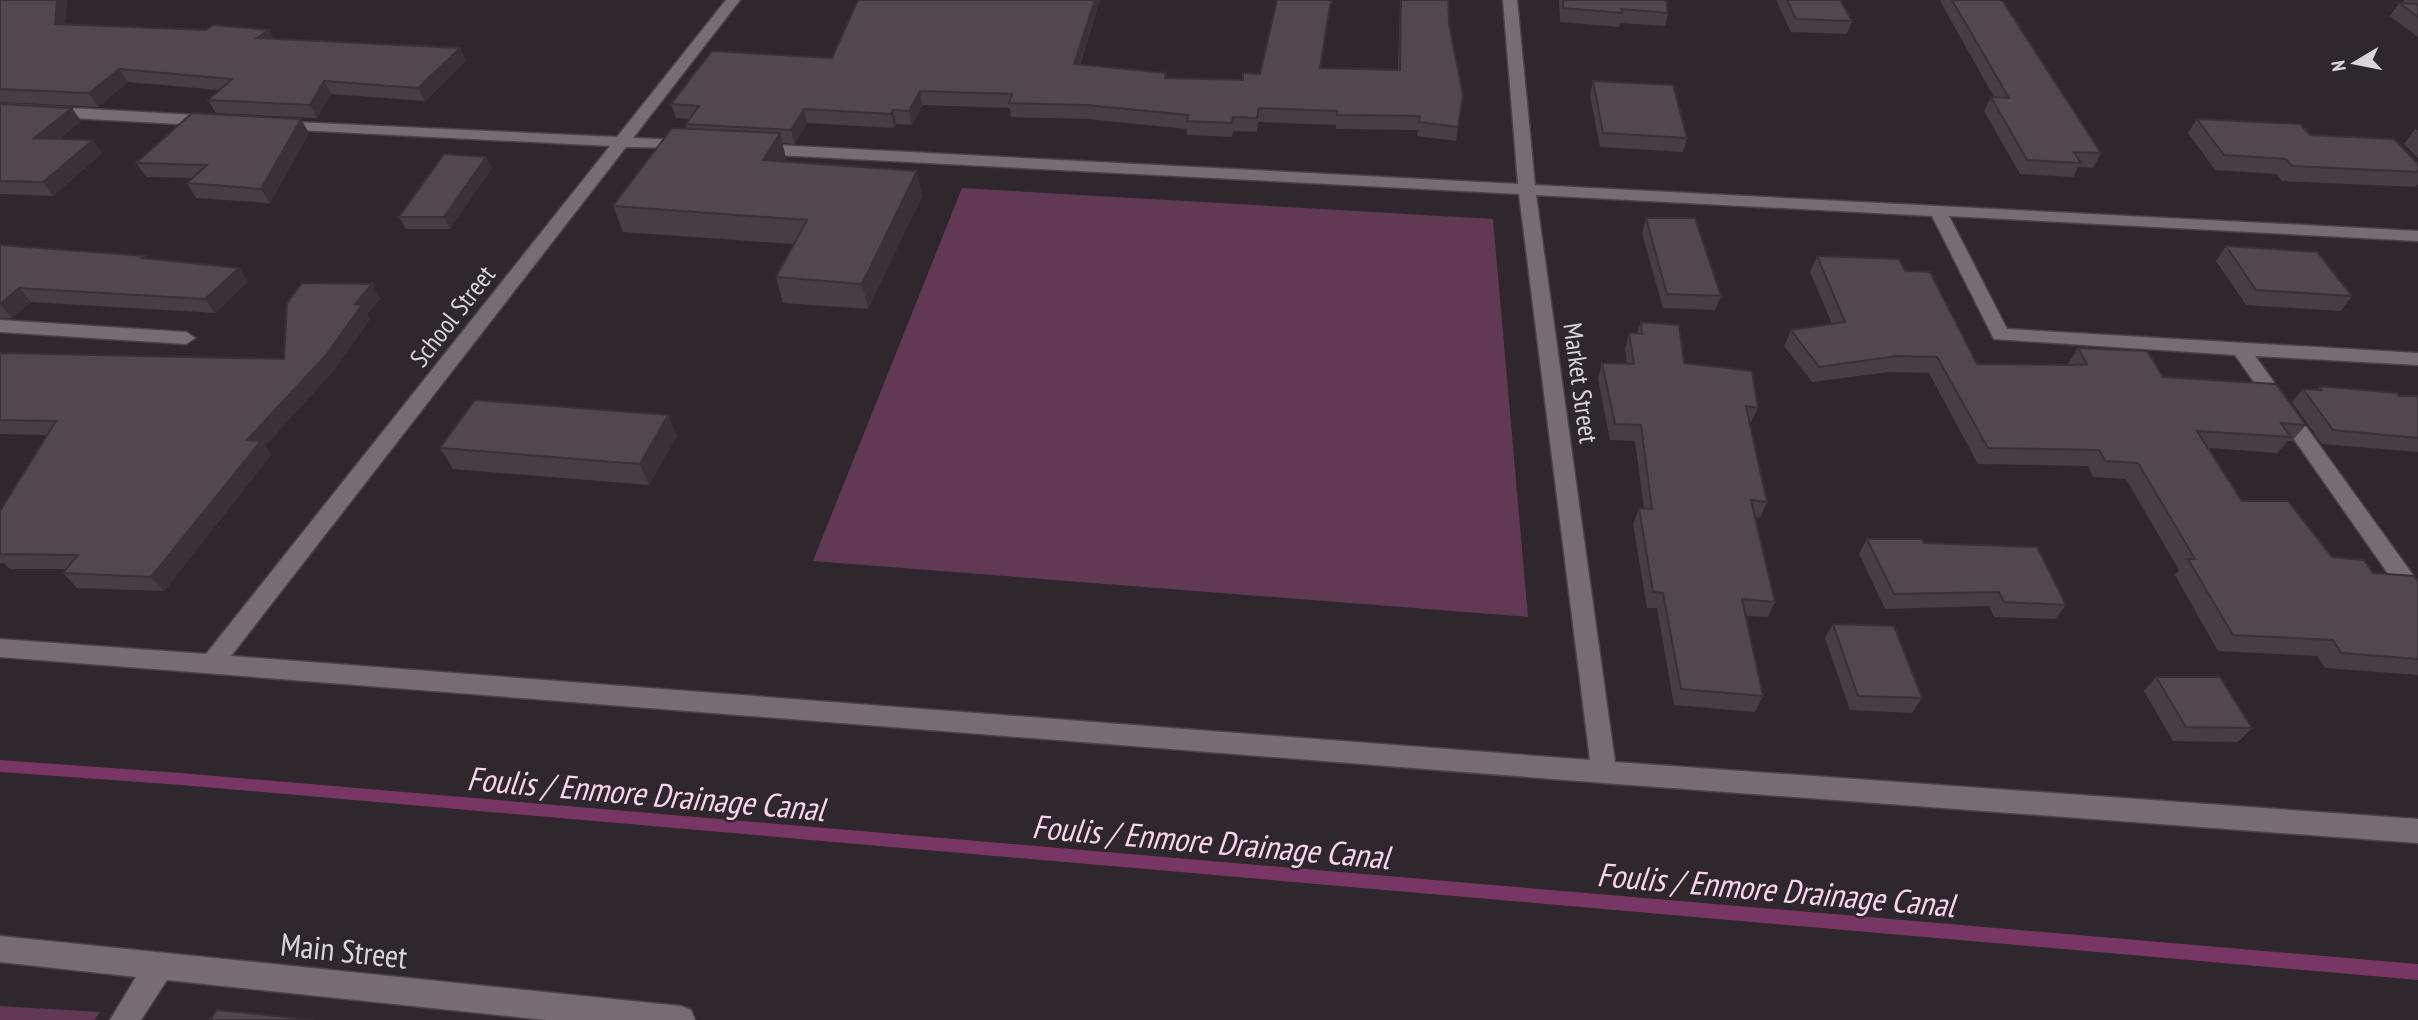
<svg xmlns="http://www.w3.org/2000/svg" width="2418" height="1020" viewBox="0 0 2418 1020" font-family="'PT Sans Narrow',sans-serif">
  <rect width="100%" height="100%" fill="#2e272c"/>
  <path fill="#613954" d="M 962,188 L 1493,219 L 1528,617 L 813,561 Z
    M 0,1006 L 100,1012 L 94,1020 L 0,1020 Z"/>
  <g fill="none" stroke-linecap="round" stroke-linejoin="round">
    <path fill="#773664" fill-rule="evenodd" d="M 0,760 L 181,773 L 2418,964 L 2418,980 L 181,785 L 0,772 Z"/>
    <defs>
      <path id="street" d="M 726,0 L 740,0 L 633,138 L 686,140 L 694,145 L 691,148 L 626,147 L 231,656 L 1590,760 L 1519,194 L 756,154 L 748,149 L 756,144 L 1518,184 L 1503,0 L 1517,0 L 1535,185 L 2418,231 L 2418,241 L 1949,216 L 2007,329 L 2418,353 L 2418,365 L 2255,356 L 2418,582 L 2418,608 L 2410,605 L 2235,355 L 1994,339 L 1932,216 L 1536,195 L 1615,762 L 2418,819 L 2418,843 L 1604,783 L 0,657 L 0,639 L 206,654 L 610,146 L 278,129 L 270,124 L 273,121 L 617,137 Z
        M 0,104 L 214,116 L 222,121 L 214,126 L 0,114 Z
        M 0,320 L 186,332 L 195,338 L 186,344 L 0,332 Z
        M 0,936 L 681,1006 L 691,1010 L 695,1020 L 546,1020 L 167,980 L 141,1020 L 110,1020 L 136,977 L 0,962 Z"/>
    </defs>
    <use href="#street" stroke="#494347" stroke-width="3"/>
    <use href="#street" fill="#766d72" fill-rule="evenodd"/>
  </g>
  <path fill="#453e42" d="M 0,0 L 67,0 L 65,24 L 274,39 L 460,48 L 466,61 L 425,101 L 331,94 L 317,118 L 216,113 L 208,100 L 219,90 L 128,82 L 98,107 L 0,102 Z
    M 1100,0 L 1080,65 L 1166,73 L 1167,78 L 1243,80 L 1260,74 L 1321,68 L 1398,69 L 1400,0 L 1448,0 L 1449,25 L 1463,95 L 1456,141 L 1417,136 L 1418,130 L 1336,129 L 1336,125 L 1258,122 L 1257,132 L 1233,131 L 1232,137 L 1187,135 L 1187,129 L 1087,119 L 1011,117 L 1010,108 L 922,105 L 912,125 L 896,124 L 894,128 L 807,123 L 795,144 L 782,143 L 786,158 L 784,162 L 922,196 L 868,309 L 783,303 L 776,277 L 794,244 L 623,232 L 613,206 L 687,128 L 686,124 L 690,119 L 676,118 L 671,104 L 832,58 Z
    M 1559,0 L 1666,0 L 1668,13 L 1665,26 L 1620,23 L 1619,27 L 1560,22 Z
    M 1776,0 L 1840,0 L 1852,21 L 1847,34 L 1791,32 Z
    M 1941,0 L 2002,0 L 2101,153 L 2093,168 L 2078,167 L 2073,177 L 2020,174 L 1984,111 L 1991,97 L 1994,97 L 1940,1 Z
    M 2404,0 L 2418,0 L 2418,37 L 2390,16 L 2399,3 L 2402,3 Z
    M 1593,81 L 1687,138 L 1683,152 L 1600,147 L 1590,95 Z
    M 0,104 L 81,121 L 59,139 L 102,153 L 53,196 L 0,194 Z
    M 2197,119 L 2310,135 L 2418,164 L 2418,184 L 2416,187 L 2282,181 L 2276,174 L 2215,170 L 2188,133 Z
    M 2415,129 L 2418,130 L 2418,158 L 2404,144 Z
    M 309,133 L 270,203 L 196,198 L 187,183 L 192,178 L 146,177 L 136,163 Z
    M 492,168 L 450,229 L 406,229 L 399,217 Z
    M 1646,218 L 1721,296 L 1715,310 L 1663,308 L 1642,233 Z
    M 0,245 L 145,256 L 146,258 L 239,268 L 248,282 L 215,313 L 31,302 L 12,318 L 0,318 Z
    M 2226,246 L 2352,296 L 2341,311 L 2246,305 L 2216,261 Z
    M 1817,256 L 1905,271 L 1977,364 L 2068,365 L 2068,364 L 2078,348 L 2306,425 L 2292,441 L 2288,441 L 2277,453 L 2209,448 L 2242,501 L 2332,557 L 2373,573 L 2418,582 L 2418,675 L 2325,668 L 2317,656 L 2218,651 L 2175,575 L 2179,570 L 2126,479 L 2093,477 L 2088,466 L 1978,464 L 1929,373 L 1889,372 L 1812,382 L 1784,346 L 1791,330 L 1832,324 L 1810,272 Z
    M 372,284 L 380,299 L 367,314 L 370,319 L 335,369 L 265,446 L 271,455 L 164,591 L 77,588 L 63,573 L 66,569 L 10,569 L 4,563 L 0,563 L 0,511 L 47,435 L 0,434 L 0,353 L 284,359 Z
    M 1641,322 L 1684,363 L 1758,408 L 1750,424 L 1767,502 L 1760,518 L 1755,517 L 1775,602 L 1768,617 L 1745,616 L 1763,696 L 1755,712 L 1674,705 L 1657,608 L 1647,608 L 1633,524 L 1639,508 L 1644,509 L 1635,441 L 1610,440 L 1598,379 L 1602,363 L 1627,364 L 1625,349 L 1629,333 L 1637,333 Z
    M 2320,386 L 2399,396 L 2418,396 L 2418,452 L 2322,444 L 2292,402 L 2303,389 L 2317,390 Z
    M 668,415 L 677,436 L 649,485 L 453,469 L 440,448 Z
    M 1867,539 L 1924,543 L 2066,605 L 2055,619 L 1994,617 L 1989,606 L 1885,609 L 1859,554 Z
    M 1833,624 L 1922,698 L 1912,713 L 1850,710 L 1825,638 Z
    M 2156,677 L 2252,728 L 2238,742 L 2173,741 L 2144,691 Z"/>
  <path fill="#383236" d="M 57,0 L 67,0 L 64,37 L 55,24 Z
    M 1095,0 L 1100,0 L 1075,78 L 1074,64 Z
    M 1331,0 L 1331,4 L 1319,82 L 1320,68 Z
    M 269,30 L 276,42 L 257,38 Z
    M 460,48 L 466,61 L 425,101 L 418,88 Z
    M 119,69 L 128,82 L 98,107 L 89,93 Z
    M 324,81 L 331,94 L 317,118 L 310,105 Z
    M 920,91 L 922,105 L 912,125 L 909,111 Z
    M 72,108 L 81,121 L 44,152 L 34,138 Z
    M 804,109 L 807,123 L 795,144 L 791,130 Z
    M 893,110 L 896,124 L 894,128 L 891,114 Z
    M 301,119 L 309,133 L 270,203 L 261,189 Z
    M 780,133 L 786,158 L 770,186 L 763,160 Z
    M 93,140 L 102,153 L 53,196 L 43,182 Z
    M 486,157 L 492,168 L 450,229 L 444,217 Z
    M 917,171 L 922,196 L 868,309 L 862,284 Z
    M 239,268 L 248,282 L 215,313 L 205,299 Z
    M 372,284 L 380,299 L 367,314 L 370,319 L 335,369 L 265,446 L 271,455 L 164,591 L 151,577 L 247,440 Z
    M 19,288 L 31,302 L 12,318 L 0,304 Z
    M 668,415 L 677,436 L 649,485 L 640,464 Z"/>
  <path fill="#50484d" stroke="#383236" stroke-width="2" d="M 0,0 L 57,0 L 55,24 L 206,30 L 213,25 L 269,30 L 257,38 L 460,48 L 418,88 L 324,81 L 310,105 L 208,100 L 232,79 L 119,69 L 89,93 L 0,89 Z
    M 858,0 L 1095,0 L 1074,64 L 1166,73 L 1165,78 L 1243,80 L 1243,73 L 1260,74 L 1277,0 L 1331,0 L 1320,68 L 1400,70 L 1401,0 L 1448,0 L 1449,25 L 1463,95 L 1458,127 L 1419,122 L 1420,116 L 1337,115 L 1337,111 L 1259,108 L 1257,118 L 1233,117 L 1232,123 L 1187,121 L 1188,115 L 1086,105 L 1009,103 L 1012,94 L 920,91 L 909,111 L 893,110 L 891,114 L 804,109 L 791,130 L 686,124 L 699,106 L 671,104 L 712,51 L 832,58 Z
    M 1563,0 L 1666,0 L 1668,13 L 1621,9 L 1622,13 L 1563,8 Z
    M 1787,0 L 1840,0 L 1852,21 L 1796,19 Z
    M 1952,0 L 2002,0 L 2101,153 L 2074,152 L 2081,163 L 2027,160 L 1991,97 L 2009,98 Z
    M 2399,3 L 2418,4 L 2418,17 Z
    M 1593,81 L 1673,85 L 1687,138 L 1603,133 Z
    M 0,104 L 72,108 L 34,138 L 93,140 L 43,182 L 0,181 Z
    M 192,113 L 301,119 L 261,189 L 187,183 L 207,165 L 136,163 Z
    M 2197,119 L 2300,124 L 2310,135 L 2394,139 L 2418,164 L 2418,172 L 2292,166 L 2286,159 L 2224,155 Z
    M 672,128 L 780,133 L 763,160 L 917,171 L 862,284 L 776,277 L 807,220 L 613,206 Z
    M 444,154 L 486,157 L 444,217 L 399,217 Z
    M 1646,218 L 1695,218 L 1721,296 L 1667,294 Z
    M 0,245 L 145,256 L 142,258 L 239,268 L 205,299 L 19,288 L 0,304 Z
    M 2226,246 L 2317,252 L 2352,296 L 2256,290 Z
    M 1817,256 L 1899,259 L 1905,271 L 1930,272 L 1977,364 L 2074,365 L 2087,364 L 2078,348 L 2147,351 L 2163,377 L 2276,384 L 2306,425 L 2281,423 L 2291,437 L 2197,431 L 2242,501 L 2288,501 L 2332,557 L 2364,560 L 2373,573 L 2414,576 L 2418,582 L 2418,659 L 2341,653 L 2333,640 L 2233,635 L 2188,559 L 2195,559 L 2138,463 L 2105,461 L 2099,450 L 1988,448 L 1937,357 L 1897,356 L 1819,367 L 1791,330 L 1845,322 Z
    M 302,283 L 372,284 L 355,304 L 362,305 L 326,355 L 247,440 L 261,441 L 151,577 L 63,573 L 78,555 L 0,554 L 0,511 L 56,421 L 0,420 L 0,353 L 284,359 L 287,303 Z
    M 1641,322 L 1679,325 L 1684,363 L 1752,371 L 1758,408 L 1746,406 L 1767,502 L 1751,500 L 1775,602 L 1742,599 L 1763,696 L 1681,689 L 1663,593 L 1653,592 L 1639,508 L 1652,509 L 1641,425 L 1615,424 L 1602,363 L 1634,364 L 1629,333 L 1642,334 Z
    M 2320,386 L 2397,393 L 2399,396 L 2418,396 L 2418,438 L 2333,430 L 2303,389 L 2322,390 Z
    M 475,400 L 668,415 L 640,464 L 440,448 Z
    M 1867,539 L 1922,539 L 1924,543 L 2037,547 L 2066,605 L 2004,602 L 1999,592 L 1894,594 Z
    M 1833,624 L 1894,626 L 1922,698 L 1858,696 Z
    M 2156,677 L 2220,677 L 2252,728 L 2186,727 Z
    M 217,1010 L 314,1020 L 210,1020 Z"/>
  <g text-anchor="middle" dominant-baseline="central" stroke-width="5" stroke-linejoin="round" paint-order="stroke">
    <g font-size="26" fill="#dad5d8" stroke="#2e272c">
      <text transform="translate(452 316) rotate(-52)">School Street</text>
      <text transform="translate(1581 383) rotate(82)">Market Street</text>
    </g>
    <g font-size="32" fill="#dad5d8" stroke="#2e272c">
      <text transform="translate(344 950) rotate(6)">Main Street</text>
    </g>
    <g font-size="33" font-style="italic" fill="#fcd4ee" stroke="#2e272c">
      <text transform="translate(646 793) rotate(5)">Foulis / Enmore Drainage Canal</text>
      <text transform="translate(1211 841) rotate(5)">Foulis / Enmore Drainage Canal</text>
      <text transform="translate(1776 889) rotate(5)">Foulis / Enmore Drainage Canal</text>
    </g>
  </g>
  <g transform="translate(2355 63) rotate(260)" stroke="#2e272c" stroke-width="5" paint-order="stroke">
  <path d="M0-5L12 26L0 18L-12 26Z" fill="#dad5d8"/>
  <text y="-10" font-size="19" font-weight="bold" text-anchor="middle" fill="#dad5d8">N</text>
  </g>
</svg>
